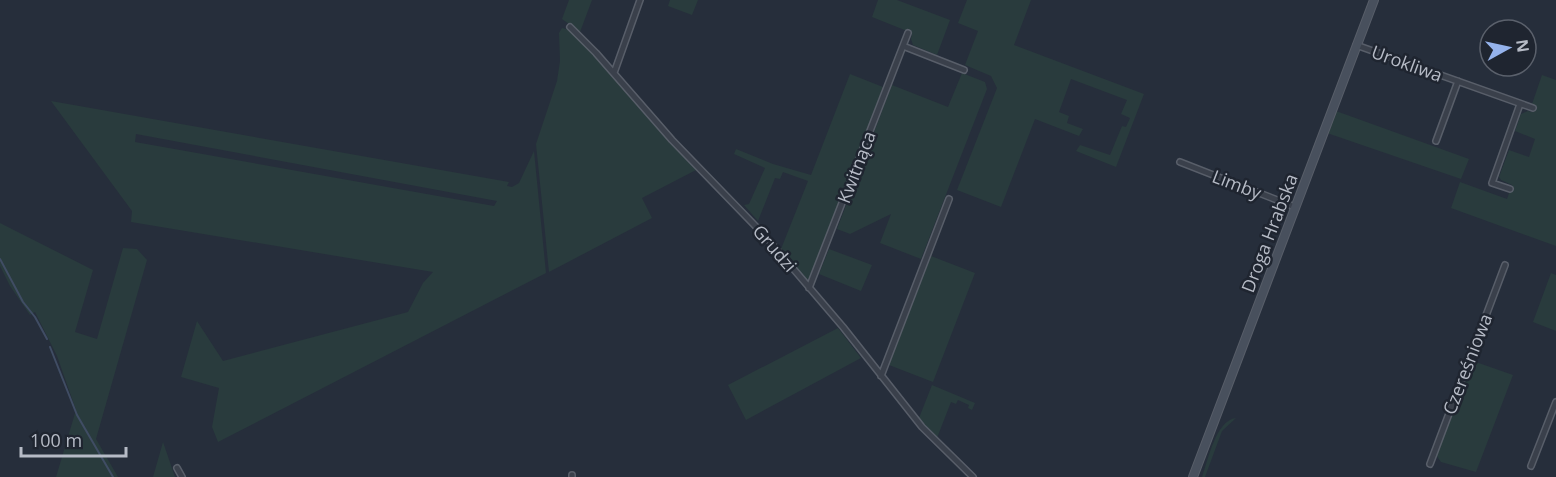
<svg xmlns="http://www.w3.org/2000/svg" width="1556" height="477" viewBox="0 0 1556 477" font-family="'Open Sans',sans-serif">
  <rect width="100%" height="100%" fill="#262e3b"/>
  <path fill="#293b3d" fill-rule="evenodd" d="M 569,0 L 592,0 L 580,32 L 562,19 Z
    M 670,0 L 698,0 L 692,15 L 668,6 Z
    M 878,0 L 897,0 L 950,20 L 937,55 L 913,45 L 911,39 L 912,33 L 872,17 Z
    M 967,0 L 1031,0 L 1014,45 L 1144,94 L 1116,167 L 1076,151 L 1080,145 L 1110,155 L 1122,126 L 1126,127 L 1130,118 L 1121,114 L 1127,100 L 1071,79 L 1059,112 L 1069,116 L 1067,123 L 1083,129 L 1079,136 L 1035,119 L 1001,207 L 957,190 L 997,88 L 991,76 L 965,65 L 978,31 L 958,23 Z
    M 562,28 C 584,31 629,96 645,115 C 662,134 679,152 696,170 L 642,198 L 652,218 L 549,272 L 536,144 L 557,81 L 560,61 L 559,33 Z
    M 962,73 L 985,82 L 987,89 L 921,259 L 880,243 L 891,214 L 850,234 L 837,229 L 892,85 L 948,107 Z
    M 850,74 L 883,87 L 812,277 L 810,279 L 805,279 L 781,249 L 808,181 L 783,172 L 780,179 L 775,178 L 758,221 L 744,205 L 749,204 L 765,168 L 734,154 L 736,149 L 773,164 L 811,175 Z
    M 1542,75 L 1556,80 L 1556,246 L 1451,208 L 1460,182 L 1507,199 L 1512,185 L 1501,180 L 1499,177 L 1509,150 L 1529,157 L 1535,139 L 1515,131 L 1521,114 L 1528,111 L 1532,112 L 1535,105 L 1532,104 Z
    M 51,101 L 509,182 L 507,186 L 512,187 L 519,183 L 534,151 L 546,273 L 218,442 L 212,427 L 219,388 L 181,377 L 197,321 L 223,361 L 408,312 L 423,283 L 433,272 L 131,222 L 132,211 ZM 136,134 L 497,201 L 494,206 L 135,142 Z
    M 1336,111 L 1469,159 L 1461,179 L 1327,133 Z
    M 0,223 L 93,270 L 75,332 L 97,339 L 123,248 L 137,249 L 147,260 L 96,439 L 118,477 L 56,477 L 76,410 L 57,356 L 35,312 L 30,315 L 10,286 L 0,266 Z
    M 829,249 L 872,265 L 861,291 L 819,274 Z
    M 931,256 L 975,273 L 933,382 L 889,365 Z
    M 1551,273 L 1556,275 L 1556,331 L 1533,322 Z
    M 838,328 L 861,358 L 746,420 L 728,385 Z
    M 1473,361 L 1513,375 L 1476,472 L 1441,462 L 1436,455 Z
    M 932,385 L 975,403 L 972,410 L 968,408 L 969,405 L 958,400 L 956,404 L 951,402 L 937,438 L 919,418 Z
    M 1236,418 L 1222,431 L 1205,477 L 1202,477 C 1208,460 1216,420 1236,418 Z
    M 163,442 L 175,477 L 153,477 Z"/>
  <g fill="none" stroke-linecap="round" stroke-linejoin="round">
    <path stroke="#404d64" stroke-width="2" d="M 0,259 L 23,302 L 35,317 L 47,339
      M 50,347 L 77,415 L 113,477"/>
    <defs>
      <path id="street" d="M 570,27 L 596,53 L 672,140 L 767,238 L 843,327 L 922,427 L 973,477
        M 1356,45 L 1533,108
        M 903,46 L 964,70
        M 614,73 L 640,0
        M 1436,141 L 1458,81
        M 1180,162 L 1295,207
        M 1510,189 L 1492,183 L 1520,104
        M 809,288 L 908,33
        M 881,376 L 949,199
        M 1430,464 L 1505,265
        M 1531,466 L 1556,402
        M 177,468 L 182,477
        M 572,475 L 572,477"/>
      <path id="secondary" d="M 1193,477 L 1374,0"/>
    </defs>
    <use href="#street" stroke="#585e69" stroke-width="8"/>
    <use href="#secondary" stroke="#585e69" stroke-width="10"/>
    <use href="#street" stroke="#3a404b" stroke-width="5"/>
    <use href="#secondary" stroke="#48505d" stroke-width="8"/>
  </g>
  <g text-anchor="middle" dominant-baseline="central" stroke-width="5" stroke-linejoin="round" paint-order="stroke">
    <g font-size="18" fill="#b6bbc6" stroke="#1f2530">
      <text transform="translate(1407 63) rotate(20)">Urokliwa</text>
      <text transform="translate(856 167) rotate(-69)">Kwitnąca</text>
      <text transform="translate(1237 184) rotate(21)">Limby</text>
      <text transform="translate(1269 233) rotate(-69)">Droga Hrabska</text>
      <text transform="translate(775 248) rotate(49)">Grudzi</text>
      <text transform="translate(1467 364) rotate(-69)">Czereśniowa</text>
    </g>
  </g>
  <g transform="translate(1508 48) rotate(82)"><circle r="28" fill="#1f2530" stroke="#5b616c" stroke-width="1.5"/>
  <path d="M0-4.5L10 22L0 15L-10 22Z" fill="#95b3ec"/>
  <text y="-9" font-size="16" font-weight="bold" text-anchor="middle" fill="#b6bbc6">N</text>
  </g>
  <path d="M21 447v9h105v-9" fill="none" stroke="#b6bbc6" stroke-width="3"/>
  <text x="30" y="447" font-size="18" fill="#b6bbc6" stroke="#1f2530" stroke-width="4.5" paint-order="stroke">100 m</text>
</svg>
